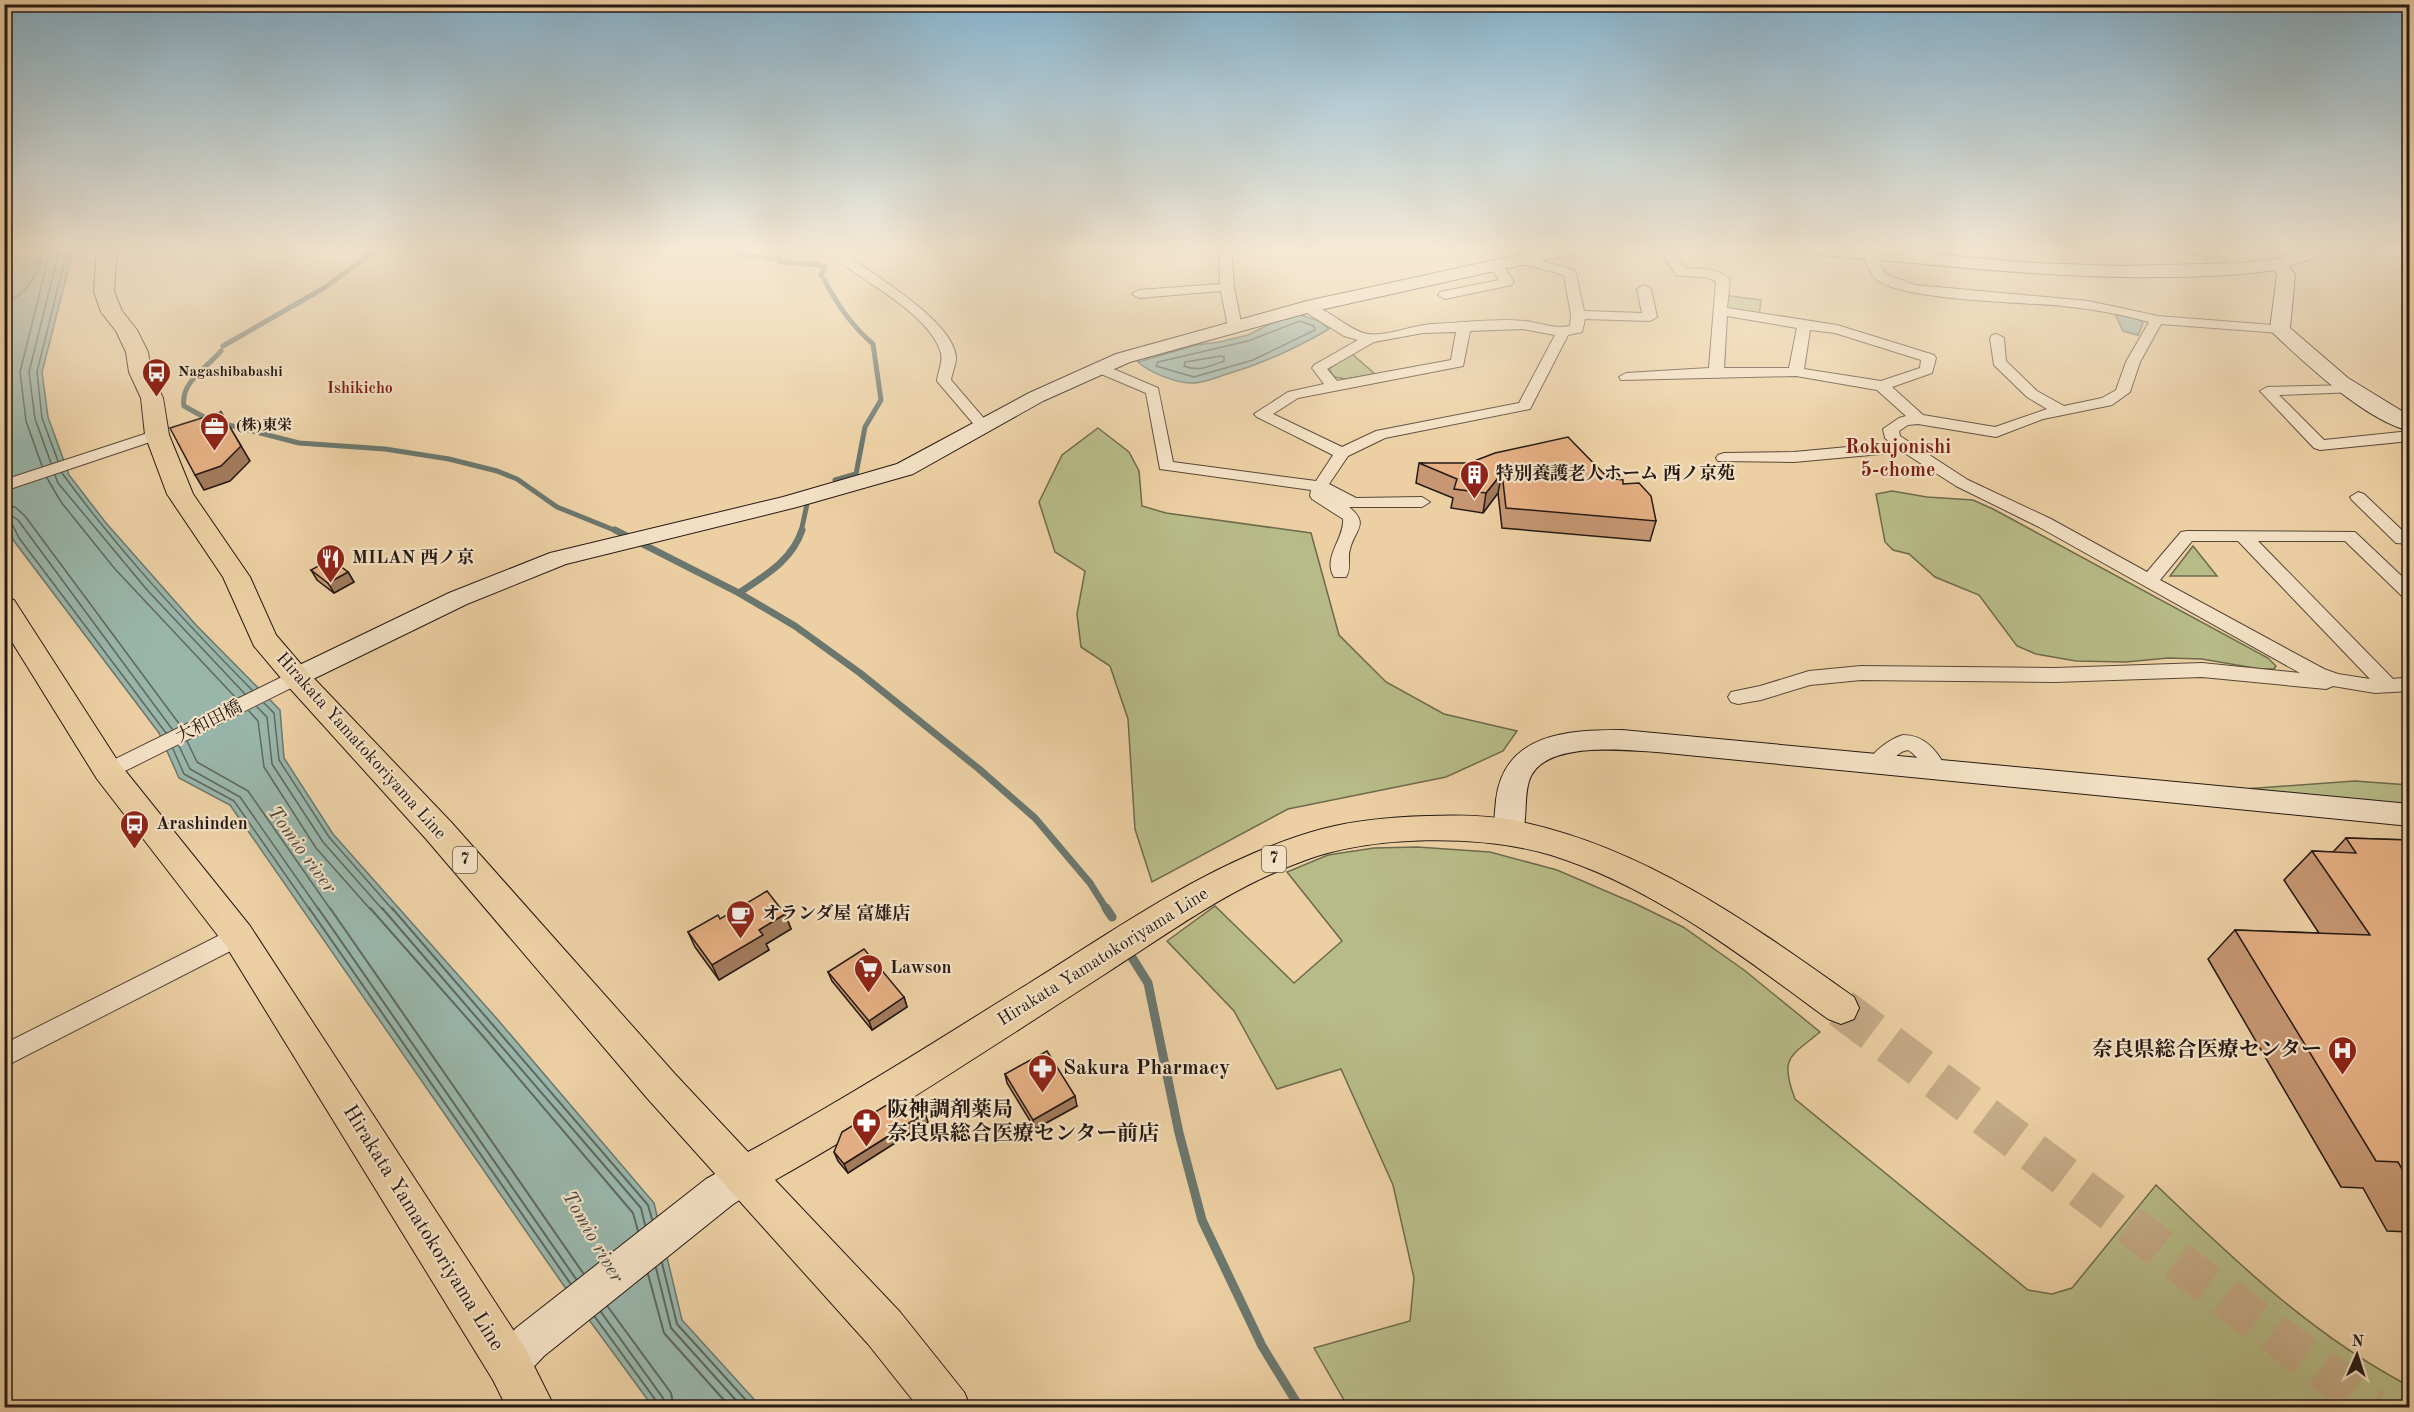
<svg xmlns="http://www.w3.org/2000/svg" width="2414" height="1412" viewBox="0 0 2414 1412" font-family="'Old Standard TT','Noto Serif JP',serif">
  <rect width="100%" height="100%" fill="#ecd0a4"/>
  <filter id="stains"><feTurbulence type="fractalNoise" baseFrequency=".00333" numOctaves="4"/><feColorMatrix values="0 0 0 0 .2 0 0 0 0 .09 0 0 0 0 .02 0 0 0 .5 -.17"/></filter>
  <radialGradient id="worn" r=".72"><stop offset=".6" stop-color="#630" stop-opacity="0"/><stop offset="1" stop-color="#630" stop-opacity=".3"/></radialGradient>
  <path fill="#b7bb87" stroke="#6e6a4d" stroke-width="1.5" d="M 2185,247 L 2209,247 L 2231,264 L 2214,266 Z
    M 1722,295 L 1761,300 L 1759,316 L 1721,309 Z
    M 1351,353 L 1375,374 L 1346,379 L 1334,377 L 1329,369 Z
    M 1098,428 L 1129,452 L 1139,471 L 1142,506 L 1166,513 L 1311,533 L 1339,635 L 1386,682 L 1444,714 L 1517,731 L 1503,751 L 1446,777 L 1288,809 L 1152,882 L 1135,829 L 1128,719 L 1110,666 L 1081,647 L 1077,614 L 1085,571 L 1055,552 L 1039,502 L 1062,455 Z
    M 1892,491 L 1927,497 L 1973,500 L 1993,509 L 2268,658 L 2276,666 L 2274,669 L 2260,669 L 2202,659 L 2168,658 L 2126,662 L 2076,661 L 2036,654 L 2017,646 L 1979,595 L 1935,577 L 1909,554 L 1893,550 L 1885,542 L 1876,494 Z
    M 2193,546 L 2217,576 L 2170,576 Z
    M 2355,781 L 2409,785 L 2409,809 L 2230,790 Z
    M 1417,847 L 1490,852 L 1557,870 L 1636,904 L 1683,927 L 1744,970 L 1820,1032 C 1790,1057 1779,1057 1795,1099 L 2028,1290 L 2052,1294 L 2072,1288 L 2156,1185 C 2234,1260 2312,1335 2409,1386 L 2409,1407 L 1348,1407 L 1314,1348 L 1410,1321 L 1414,1278 L 1393,1185 L 1341,1069 L 1277,1089 L 1234,1011 L 1167,941 L 1215,906 L 1294,983 L 1342,941 L 1287,872 L 1328,855 L 1374,848 Z"/>
  <path fill="#99b6ab" stroke="#6b776e" stroke-width="1.5" d="M 21,247 L 74,247 L 42,372 L 48,417 L 69,475 L 106,523 L 196,625 L 280,710 L 284,758 L 333,834 L 498,1020 L 654,1203 L 682,1320 L 761,1407 L 653,1407 L 562,1283 L 230,805 L 179,778 L 159,733 L 14,541 L 5,522 L 5,287 Z
    M 2115,314 L 2138,318 L 2143,323 L 2138,335 L 2123,331 Z
    M 1301,315 L 1319,321 L 1329,329 C 1295,349 1262,364 1224,375 C 1215,378 1202,383 1193,383 C 1177,384 1149,372 1138,362 L 1196,345 L 1219,342 L 1248,335 L 1278,320 Z"/>
  <g fill="none" stroke-linecap="round" stroke-linejoin="round">
    <path stroke="#5f685f" stroke-width="1.5" d="M 4,302 C 29,296 40,270 43,247
      M 1300,321 L 1314,326 L 1315,330 L 1253,360 L 1194,377 L 1156,366 L 1158,362 L 1248,341 Z
      M 1221,356 L 1224,357 L 1224,361 C 1211,366 1198,372 1184,366 L 1185,362 Z
      M 58,461 L 42,418 L 37,372 L 68,247
      M 51,463 L 35,419 L 29,372 L 60,247
      M 42,466 L 26,421 L 20,372 L 51,247
      M 62,473 C 119,551 184,621 252,690
      M 55,475 L 58,483 L 148,591 L 245,694
      M 47,478 L 61,502 L 115,569 L 236,698
      M 4,505 L 15,507 L 25,516 L 180,725
      M 4,514 L 12,516 L 18,520 L 172,729
      M 4,521 L 12,524 L 19,538 L 166,733
      M 264,703 L 274,713 L 279,760 L 329,837 L 393,910
      M 257,707 L 267,717 L 272,764 L 323,842 L 383,910
      M 249,711 L 258,721 L 264,767 L 316,848 L 371,910
      M 187,741 L 197,762 L 248,791 L 331,910
      M 179,746 L 190,769 L 240,797 L 319,910
      M 173,749 L 184,774 L 234,801 L 310,910"/>
    <path stroke="#5f685f" stroke-width="2" d="M 309,908 L 570,1283
      M 318,908 L 576,1279
      M 330,908 L 583,1273
      M 370,908 L 481,1034 L 633,1213 L 638,1231
      M 382,908 L 641,1208 L 645,1225
      M 392,908 L 648,1205 L 652,1219
      M 662,1263 L 677,1324 L 753,1408
      M 656,1268 L 671,1328 L 743,1408
      M 648,1274 L 664,1333 L 731,1408
      M 608,1307 L 671,1393 L 674,1408
      M 601,1312 L 663,1398 L 665,1408
      M 595,1317 L 657,1402 L 658,1408"/>
    <path stroke="#6b776e" stroke-width="5" d="M 747,247 L 739,255 L 780,259
      M 781,262 L 820,265
      M 821,275 L 825,266
      M 824,279 C 837,305 851,325 873,344 L 881,400 L 865,427 L 856,474 L 835,480
      M 223,346 L 324,288 L 380,247
      M 211,421 L 184,406 C 180,382 207,368 221,351
      M 221,423 L 299,443 L 385,449 L 449,459 L 497,471 L 517,479 L 557,507 L 619,532
      M 801,532 L 807,504"/>
    <path stroke="#6b776e" stroke-width="7" d="M 615,530 L 739,593 L 795,626 L 860,673 L 979,769 L 1035,818 L 1090,883 L 1107,910
      M 739,593 C 764,576 792,561 802,530"/>
    <path stroke="#6b776e" stroke-width="9" d="M 1106,908 L 1112,917
      M 1131,956 L 1148,983 L 1179,1133 L 1202,1220 L 1262,1346 L 1300,1408"/>
    <path stroke="#c4ab87" stroke-width="40" stroke-dasharray="40 20" stroke-linecap="butt" d="M 1841,1008 L 2373,1408"/>
    <defs>
      <path id="street" d="M 841,247 L 853,247 L 849,256 C 876,277 953,321 956,357 C 956,365 952,373 951,380 L 987,422 L 990,425 L 987,428 L 977,428 L 937,381 C 938,372 943,362 941,353 C 931,316 867,283 837,260 L 836,257 Z
        M 1219,247 L 1231,247 L 1234,287 L 1242,327 L 1240,330 L 1230,330 L 1228,327 L 1221,291 L 1139,298 L 1132,294 L 1139,290 L 1220,284 Z
        M 1362,247 L 1386,247 L 1386,248 L 1380,252 L 1364,250 Z
        M 1658,247 L 1670,247 L 1685,268 C 1700,269 1718,268 1730,279 L 1727,308 L 1837,325 L 1934,355 L 1936,358 L 1932,373 L 1892,387 L 1923,415 L 1995,427 L 2047,409 L 2027,397 L 1994,365 L 1990,338 L 1992,335 L 1997,334 L 2004,338 L 2006,361 L 2037,391 L 2064,406 L 2102,398 L 2116,390 L 2126,362 L 2149,322 C 2121,314 2092,309 2063,306 C 2024,302 1902,301 1876,279 C 1867,272 1867,260 1861,252 L 1862,249 L 1872,249 L 1877,253 L 1882,269 L 1886,274 L 1915,285 L 2088,301 L 2158,316 L 2285,326 L 2287,329 L 2285,332 L 2280,333 L 2161,324 L 2140,362 L 2130,392 L 2112,405 L 2043,419 L 1996,437 L 1918,424 L 1908,425 L 1899,431 L 1900,436 L 1968,480 L 2051,519 L 2147,572 L 2181,532 L 2187,531 L 2355,532 L 2410,584 L 2410,600 L 2404,598 L 2345,541 L 2258,541 L 2393,679 L 2410,677 L 2410,691 L 2375,693 L 2333,686 L 2326,689 L 2202,677 L 2055,682 L 1861,680 L 1810,685 L 1761,700 L 1738,704 L 1731,702 L 1728,697 L 1731,692 L 1760,686 L 1809,671 L 1861,666 L 2055,668 L 2202,663 L 2300,673 L 2039,527 L 1956,486 L 1903,452 L 1794,462 L 1718,461 L 1716,458 L 1718,455 L 1724,453 L 1794,452 L 1891,443 L 1885,438 L 1883,429 L 1899,418 L 1906,416 L 1877,390 L 1796,376 L 1621,380 L 1619,377 L 1626,373 L 1709,368 L 1716,281 L 1708,278 L 1676,275 ZM 1727,316 L 1797,328 L 1789,368 L 1724,368 ZM 1810,330 L 1835,333 L 1921,360 L 1920,368 L 1881,381 L 1804,369 ZM 2192,541 L 2238,541 L 2370,679 L 2338,674 L 2324,669 L 2160,580 Z
        M 1932,247 L 1947,247 L 1930,261 L 1920,261 L 1919,258 Z
        M 1523,256 L 1575,270 L 1584,311 L 1642,313 L 1637,289 L 1644,285 L 1651,289 L 1657,317 L 1650,321 L 1585,319 L 1582,332 L 1568,335 L 1530,409 L 1385,438 L 1348,456 L 1329,484 L 1356,498 L 1422,497 L 1430,502 L 1422,507 L 1349,507 C 1370,524 1355,529 1350,549 C 1347,558 1352,568 1346,577 L 1334,577 C 1322,557 1345,538 1343,519 L 1312,499 L 1310,496 L 1311,490 L 1160,469 L 1146,393 L 1094,371 L 1092,368 L 1094,365 L 1104,365 L 1158,388 L 1173,462 L 1316,481 L 1333,455 L 1257,417 L 1254,414 L 1288,392 L 1324,384 L 1312,368 L 1314,365 L 1358,340 L 1344,336 L 1302,310 L 1300,307 L 1302,304 C 1319,300 1348,331 1368,334 C 1385,337 1413,325 1432,324 C 1462,323 1495,318 1525,321 C 1540,323 1555,329 1570,326 L 1571,315 L 1564,275 L 1518,263 L 1517,260 L 1518,257 ZM 1523,329 L 1555,335 L 1519,403 L 1376,431 L 1342,447 L 1273,414 L 1298,398 L 1463,366 L 1470,331 ZM 1456,332 L 1451,360 L 1337,381 L 1327,369 L 1374,342 L 1423,333 Z
        M 1496,262 L 1501,263 L 1514,282 L 1512,285 L 1445,299 L 1438,295 L 1440,292 L 1499,280 L 1490,266 Z
        M 2351,385 L 2358,389 L 2356,392 L 2279,395 L 2324,440 L 2410,431 L 2410,441 L 2320,450 L 2314,448 L 2260,391 L 2267,387 Z
        M 157,430 L 162,432 L 165,435 L 162,438 L 4,491 L 4,480 Z
        M 2358,492 L 2364,494 L 2406,534 L 2410,534 L 2410,544 L 2396,543 L 2352,500 L 2350,497 Z
        M 296,670 L 303,672 L 306,677 L 303,682 L 115,776 L 108,779 L 101,776 L 98,771 L 101,766 Z
        M 1903,735 C 1925,735 1937,751 1947,769 L 1944,774 C 1927,780 1922,758 1908,750 C 1891,752 1890,776 1869,769 L 1866,764 C 1873,752 1889,739 1903,735 Z
        M 238,926 L 246,929 L 249,936 L 246,943 L 4,1067 L 4,1044 Z"/>
      <path id="secondary" d="M 1555,247 L 1589,247 L 1586,251 L 1580,252 L 1311,312 L 1130,362 L 1043,401 L 913,474 L 797,507 L 566,564 L 467,604 L 305,683 L 296,686 L 287,683 L 283,677 L 287,671 L 449,593 L 550,553 L 783,497 L 897,464 L 1029,393 L 1116,354 L 1307,301 Z
        M 1765,247 L 1852,247 L 2033,263 L 2123,266 L 2243,263 L 2277,259 L 2310,247 L 2333,247 L 2315,258 L 2289,266 L 2295,275 L 2290,328 L 2348,378 L 2410,416 L 2410,431 C 2365,420 2307,365 2273,333 L 2270,329 L 2277,275 L 2274,270 C 2236,276 2198,277 2160,277 C 2030,279 1903,259 1774,252 L 1768,251 Z
        M 1622,730 L 2410,804 L 2410,826 L 1657,752 C 1624,750 1542,740 1529,781 C 1523,800 1529,823 1519,840 L 1509,843 L 1499,840 C 1492,828 1495,813 1496,800 C 1504,733 1568,730 1622,730 Z
        M 744,1158 L 757,1164 L 762,1176 L 757,1188 L 732,1205 L 544,1356 L 523,1378 L 509,1384 L 495,1378 L 489,1364 L 495,1350 L 516,1328 L 706,1179 Z"/>
      <path id="primary" d="M 97,247 L 117,247 L 114,292 L 122,311 L 137,330 L 148,352 L 151,372 L 163,398 L 169,435 L 193,494 L 250,577 L 276,635 L 306,670 L 451,822 L 675,1074 L 748,1152 C 845,1099 938,1040 1031,982 C 1124,924 1216,858 1322,829 C 1356,820 1392,817 1427,816 C 1460,815 1494,815 1526,823 C 1650,851 1752,925 1854,997 L 1859,1008 L 1854,1019 L 1841,1024 L 1828,1019 C 1742,956 1654,887 1551,855 C 1480,834 1372,835 1303,861 C 1231,887 1169,933 1105,974 C 996,1044 888,1116 775,1180 L 900,1312 L 964,1392 L 971,1408 L 919,1408 L 868,1344 L 647,1098 L 427,840 L 286,684 L 254,646 L 223,577 L 167,494 L 145,435 L 141,398 L 129,372 L 126,352 L 116,331 L 101,312 L 94,292 Z
        M 4,597 L 14,600 L 119,763 L 250,926 L 525,1348 L 555,1408 L 507,1408 L 493,1380 L 226,946 L 97,779 L 4,629 Z"/>
    </defs>
    <use href="#street" stroke="#574737" stroke-width="2"/>
    <use href="#secondary" stroke="#251913" stroke-width="2"/>
    <use href="#primary" stroke="#251913" stroke-width="2"/>
    <use href="#street" fill="#f3e0c4" fill-rule="evenodd"/>
    <use href="#secondary" fill="#f3e0c4" fill-rule="evenodd"/>
    <use href="#primary" fill="#ecd0a4" fill-rule="evenodd"/>
  </g>
  <path fill="#c69772" stroke="#251913" stroke-width="1.5" d="M 1419,463 L 1608,478 L 1623,484 L 1656,521 L 1650,541 L 1502,528 L 1498,493 L 1483,513 L 1451,508 L 1453,498 L 1416,483 Z
    M 311,570 L 348,572 L 354,582 L 334,593 L 317,580 Z
    M 2346,838 L 2409,840 L 2409,1232 L 2387,1231 L 2363,1188 L 2341,1187 L 2208,959 L 2235,930 L 2319,933 L 2284,880 L 2312,851 L 2333,852 Z
    M 785,914 L 791,929 L 766,944 L 769,950 L 719,980 L 695,947 L 688,932 L 720,919 Z
    M 828,972 L 904,997 L 907,1007 L 872,1030 L 832,981 Z
    M 1005,1074 L 1077,1106 L 1035,1129 L 1007,1083 Z
    M 928,1122 L 848,1173 L 838,1161 L 834,1152 Z"/>
  <path fill="#a17b5c" stroke="#251913" stroke-width="1.5" d="M 221,412 L 250,461 L 230,481 L 204,490 L 195,475 Z
    M 1502,473 L 1498,493 L 1483,513 L 1486,493 Z
    M 348,572 L 354,582 L 334,593 L 328,583 Z
    M 785,914 L 791,929 L 766,944 L 769,950 L 719,980 L 712,965 L 759,930 Z
    M 904,997 L 907,1007 L 872,1030 L 869,1021 Z
    M 1075,1096 L 1077,1106 L 1035,1129 L 1033,1120 Z
    M 925,1113 L 928,1122 L 848,1173 L 844,1164 Z"/>
  <path fill="#e6b084" stroke="#251913" stroke-width="1.5" d="M 221,412 L 241,446 L 221,466 L 195,475 L 170,428 Z
    M 1568,437 L 1608,478 L 1623,480 L 1623,484 L 1639,483 L 1651,496 L 1656,521 L 1506,508 L 1502,473 L 1486,493 L 1454,489 L 1457,479 L 1419,463 L 1469,463 L 1495,453 Z
    M 331,559 L 348,572 L 328,583 L 311,570 Z
    M 2346,838 L 2409,840 L 2409,1181 L 2398,1162 L 2376,1161 L 2235,930 L 2370,935 L 2312,851 L 2356,853 Z
    M 767,891 L 785,914 L 759,930 L 763,935 L 712,965 L 688,932 L 718,915 L 720,919 Z
    M 864,949 L 904,997 L 869,1021 L 828,972 Z
    M 1047,1051 L 1075,1096 L 1033,1120 L 1005,1074 Z
    M 895,1100 L 925,1113 L 844,1164 L 834,1152 L 842,1132 Z"/>
  <linearGradient id="sky" x2="0" y2="1"><stop stop-color="#88b5d0"/><stop offset="0.56" stop-color="#f6ead6"/><stop offset="1" stop-color="#f6ead6" stop-opacity="0"/></linearGradient>
  <rect width="2414" height="445" fill="url(#sky)"/>
  <defs>
    <symbol id="bus-pin" viewBox="-11 -11 22 30"><path d="M0 17L-7.5 6A9.5 9.5 0 1 1 7.5 6Z" fill="#8f2418" stroke="#f3e0c4"/><path d="M-5-6H5V4H4V6H2V4H-2V6H-4V4H-5ZM-3.5-4V0h7V-4ZM-3.5 1.2v1.5H-2V1.2ZM2 1.2v1.5H3.5V1.2Z" fill="#fff"/></symbol>
    <symbol id="office-pin" viewBox="-11 -11 22 30"><path d="M0 17L-7.5 6A9.5 9.5 0 1 1 7.5 6Z" fill="#8f2418" stroke="#f3e0c4"/><path d="M-6-3h4V-5.5h4V-3h4V5H-6ZM-1-4.5V-3h2v-1.5ZM-6 0V1H6V0Z" fill="#fff"/></symbol>
    <symbol id="building-pin" viewBox="-11 -11 22 30"><path d="M0 17L-7.5 6A9.5 9.5 0 1 1 7.5 6Z" fill="#8f2418" stroke="#f3e0c4"/><path d="M-4-6H4V6H1V3H-1V6H-4ZM-2.5-4.3h1.7v1.8h-1.7ZM.8-4.3h1.7v1.8H.8ZM-2.5-1h1.7V.8h-1.7ZM.8-1h1.7V.8H.8Z" fill="#fff"/></symbol>
    <symbol id="restaurant-pin" viewBox="-11 -11 22 30"><path d="M0 17L-7.5 6A9.5 9.5 0 1 1 7.5 6Z" fill="#8f2418" stroke="#f3e0c4"/><path d="M-5-6h1v4h1v-4h1v4h1v-4h1v5L-1.5 .5V6h-2V.5L-5-1ZM5-6V6H3V1.5H1.5Q1.5-4 5-6Z" fill="#fff"/></symbol>
    <symbol id="cafe-pin" viewBox="-11 -11 22 30"><path d="M0 17L-7.5 6A9.5 9.5 0 1 1 7.5 6Z" fill="#8f2418" stroke="#f3e0c4"/><path d="M-5.5-4.5H6V0H3Q3 3.5 0 3.5H-2.5Q-5.5 3.5-5.5 0ZM3-3.2v2h1.7v-2ZM-6 4.5H4V6H-6Z" fill="#fff"/></symbol>
    <symbol id="supermarket-pin" viewBox="-11 -11 22 30"><path d="M0 17L-7.5 6A9.5 9.5 0 1 1 7.5 6Z" fill="#8f2418" stroke="#f3e0c4"/><path d="M-6-5.5h2.5l.6 2H6L4.5 2H-2.5L-4.4-4H-6ZM-1.5 3.2a1.3 1.3 0 1 0 .1 0ZM3 3.2a1.3 1.3 0 1 0 .1 0Z" fill="#fff"/></symbol>
    <symbol id="hospital-pin" viewBox="-11 -11 22 30"><path d="M0 17L-7.5 6A9.5 9.5 0 1 1 7.5 6Z" fill="#8f2418" stroke="#f3e0c4"/><path d="M-5-5h3v3.5h4V-5h3V5h-3V1.5h-4V5h-3Z" fill="#fff"/></symbol>
    <symbol id="pharmacy-pin" viewBox="-11 -11 22 30"><path d="M0 17L-7.5 6A9.5 9.5 0 1 1 7.5 6Z" fill="#8f2418" stroke="#f3e0c4"/><path d="M-2-6h4v4h4v4h-4v4h-4v-4h-4v-4h4Z" fill="#fff"/></symbol>
  </defs>
  <g fill-rule="evenodd">
    <use href="#bus-pin" x="140" y="356" width="33" height="45"/>
    <use href="#office-pin" x="198" y="410" width="33" height="45"/>
    <use href="#building-pin" x="1458" y="458" width="33" height="45"/>
    <use href="#restaurant-pin" x="314" y="542" width="33" height="45"/>
    <use href="#bus-pin" x="118" y="808" width="33" height="45"/>
    <use href="#cafe-pin" x="724" y="898" width="33" height="45"/>
    <use href="#supermarket-pin" x="852" y="952" width="33" height="45"/>
    <use href="#hospital-pin" x="2326" y="1034" width="33" height="45"/>
    <use href="#pharmacy-pin" x="1026" y="1052" width="33" height="45"/>
    <use href="#pharmacy-pin" x="850" y="1106" width="33" height="45"/>
  </g>
  <g text-anchor="middle" dominant-baseline="central" stroke-width="4.5" stroke-linejoin="round" paint-order="stroke">
    <g font-size="15" font-weight="bold" fill="#251913" stroke="#f3e0c4" text-anchor="start">
      <text x="178" y="372">Nagashibabashi</text>
      <text x="236" y="426">(株)東栄</text>
    </g>
    <g font-size="16" font-weight="bold" fill="#7a1f14" stroke="#f3e0c4">
      <text x="360" y="389">Ishikicho</text>
    </g>
    <g fill="#f3e0c4" stroke="#635548" stroke-width="1.5">
      <rect x="1262" y="846" width="24" height="26" rx="4.5"/>
      <rect x="453" y="847" width="24" height="26" rx="4.5"/>
    </g>
    <g font-size="16" font-weight="bold" fill="#251913">
      <text x="1274" y="859">7</text>
      <text x="465" y="860">7</text>
    </g>
    <g font-size="18" font-weight="bold" fill="#251913" stroke="#f3e0c4" text-anchor="start">
      <text x="1496" y="474">特別養護老人ホーム 西ノ京苑</text>
      <text x="352" y="558">MILAN 西ノ京</text>
      <text x="156" y="824">Arashinden</text>
      <text x="762" y="914">オランダ屋 富雄店</text>
      <text x="890" y="968">Lawson</text>
    </g>
    <g font-size="18" fill="#251913" stroke="#f3e0c4">
      <text transform="translate(209 722) rotate(-27)">大和田橋</text>
      <text transform="translate(361 746) rotate(48)">Hirakata Yamatokoriyama Line</text>
      <text transform="translate(1103 957) rotate(-32)">Hirakata Yamatokoriyama Line</text>
    </g>
    <g font-size="20" font-weight="bold" fill="#7a1f14" stroke="#f3e0c4">
      <text x="1898" y="448">Rokujonishi<tspan x="1898" dy="23">5-chome</tspan></text>
    </g>
    <g font-size="20" font-style="italic" fill="#484841" stroke="#f3e0c4">
      <text transform="translate(301 850) rotate(54)">Tomio river</text>
      <text transform="translate(592 1237) rotate(60)">Tomio river</text>
    </g>
    <g font-size="21" font-weight="bold" fill="#251913" stroke="#f3e0c4" text-anchor="start">
      <text x="2322" y="1050" text-anchor="end">奈良県総合医療センター</text>
      <text x="1063" y="1068">Sakura Pharmacy</text>
      <text x="887" y="1110">阪神調剤薬局<tspan x="887" dy="24">奈良県総合医療センター前店</tspan></text>
    </g>
    <g font-size="21" fill="#251913" stroke="#f3e0c4">
      <text transform="translate(423 1228) rotate(58)">Hirakata Yamatokoriyama Line</text>
    </g>
  </g>
  <rect width="2414" height="1412" fill="none" stroke="#ecd0a4" stroke-width="24"/>
  <rect x="6" y="6" width="2402" height="1400" fill="none" stroke="#251913" stroke-width="3"/>
  <rect x="12" y="12" width="2390" height="1388" fill="none" stroke="#251913" stroke-width="1.5"/>
  <g transform="translate(2357 1355) rotate(3)" stroke="#f3e0c4" stroke-width="4.5" paint-order="stroke">
  <path d="M0-4.5L10 22L0 15L-10 22Z" fill="#251913"/>
  <text y="-9" font-size="16" font-weight="bold" text-anchor="middle" fill="#251913">N</text>
  </g>
  <rect width="100%" height="100%" filter="url(#stains)"/>
  <rect width="100%" height="100%" fill="url(#worn)"/>
</svg>
